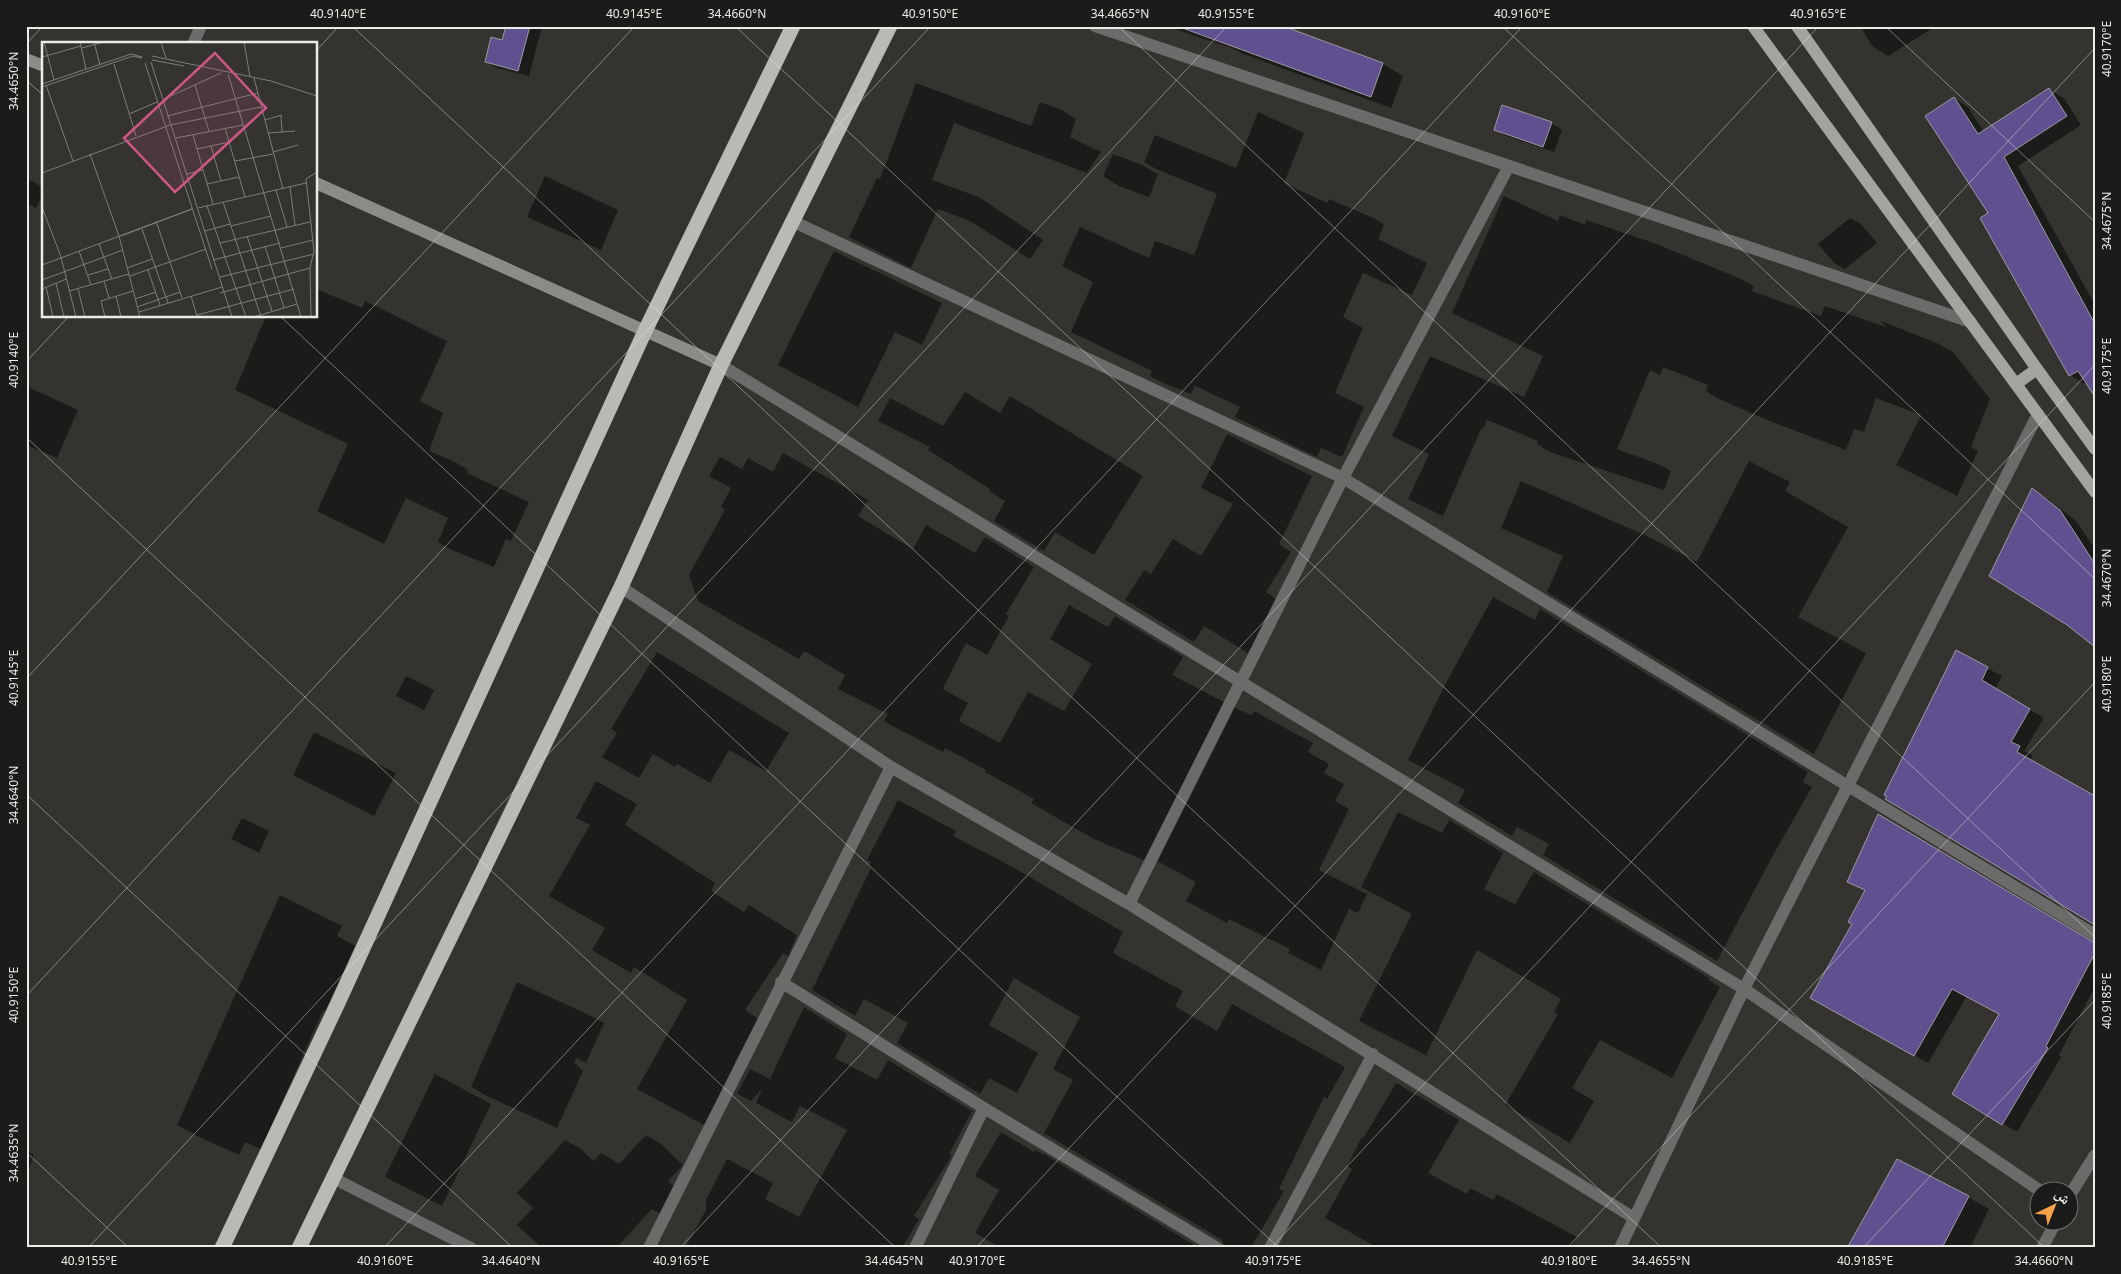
<svg xmlns="http://www.w3.org/2000/svg" width="2121" height="1274" viewBox="0 0 2121 1274" font-family="'Noto Sans','Noto Naskh Arabic',sans-serif">
  <rect width="100%" height="100%" fill="#343330"/>
  <path fill="#0007" d="M 507,26 L 542,26 L 529,76 L 497,68 L 486,62 L 503,42 Z
    M 1165,26 L 1279,26 L 1383,64 L 1403,76 L 1391,108 L 1241,53 L 1232,48 Z
    M 1860,26 L 1936,26 L 1888,56 L 1872,46 Z
    M 916,83 L 1031,126 L 1040,102 L 1062,110 L 1076,119 L 1070,137 L 1101,152 L 1087,173 L 954,123 L 932,180 L 979,197 L 1043,240 L 1030,259 L 970,221 L 938,209 L 911,268 L 849,237 L 877,178 L 880,179 Z
    M 2049,90 L 2064,98 L 2081,125 L 2018,166 L 2095,305 L 2095,395 L 2087,383 L 2085,384 L 2070,375 L 1982,218 L 1990,214 L 1954,98 L 1968,107 L 1984,132 Z
    M 1258,112 L 1304,133 L 1284,183 L 1327,203 L 1329,199 L 1373,218 L 1384,224 L 1378,239 L 1427,263 L 1412,295 L 1363,273 L 1343,317 L 1363,328 L 1335,393 L 1364,407 L 1342,457 L 1321,448 L 1317,457 L 1235,417 L 1240,407 L 1195,386 L 1191,394 L 1161,382 L 1150,376 L 1152,371 L 1071,332 L 1093,282 L 1062,266 L 1080,227 L 1149,258 L 1155,241 L 1194,255 L 1217,194 L 1156,169 L 1144,162 L 1155,135 L 1236,168 Z
    M 1551,123 L 1562,130 L 1554,152 L 1506,136 L 1495,130 Z
    M 1113,154 L 1142,165 L 1158,174 L 1149,197 L 1119,186 L 1103,176 Z
    M 545,176 L 618,210 L 601,250 L 527,217 Z
    M 26,178 L 44,188 L 44,193 L 36,208 L 26,203 Z
    M 1504,196 L 1558,221 L 1560,215 L 1585,225 L 1586,220 L 1654,243 L 1741,279 L 1754,286 L 1752,291 L 1821,316 L 1825,306 L 1886,327 L 1881,321 L 1939,344 L 1953,352 L 1990,399 L 1971,447 L 1978,451 L 1957,496 L 1896,465 L 1921,415 L 1876,398 L 1864,432 L 1854,429 L 1846,450 L 1770,421 L 1719,399 L 1706,391 L 1708,385 L 1663,367 L 1660,375 L 1650,370 L 1617,449 L 1658,464 L 1671,471 L 1664,490 L 1550,452 L 1537,444 L 1538,441 L 1487,420 L 1483,429 L 1481,429 L 1443,516 L 1408,499 L 1429,454 L 1392,436 L 1430,356 L 1524,397 L 1543,356 L 1452,313 Z
    M 1850,218 L 1861,224 L 1877,243 L 1845,269 L 1834,263 L 1818,244 Z
    M 834,251 L 942,303 L 922,345 L 895,332 L 858,407 L 778,365 Z
    M 316,289 L 362,308 L 365,301 L 447,341 L 420,401 L 443,413 L 429,451 L 455,462 L 468,470 L 467,473 L 529,502 L 511,541 L 506,539 L 494,567 L 452,550 L 438,542 L 448,518 L 406,498 L 384,544 L 317,511 L 348,444 L 235,390 L 265,318 L 261,316 L 316,316 Z
    M 26,386 L 78,410 L 57,458 L 26,445 Z
    M 965,392 L 1000,413 L 1010,396 L 1143,476 L 1094,555 L 1055,532 L 1044,551 L 994,521 L 1005,501 L 989,491 L 990,489 L 928,450 L 930,447 L 878,421 L 890,398 L 943,426 Z
    M 1227,434 L 1312,476 L 1279,544 L 1291,552 L 1266,592 L 1283,604 L 1251,655 L 1204,626 L 1194,642 L 1125,600 L 1144,570 L 1151,574 L 1173,539 L 1201,556 L 1233,504 L 1201,488 Z
    M 783,453 L 868,500 L 858,516 L 913,549 L 926,525 L 975,553 L 985,537 L 1034,567 L 1006,614 L 1009,616 L 987,655 L 966,643 L 943,689 L 968,703 L 959,721 L 1000,743 L 1028,692 L 1064,711 L 1092,664 L 1050,639 L 1069,605 L 1108,627 L 1115,616 L 1183,657 L 1172,675 L 1237,709 L 1252,715 L 1254,711 L 1313,743 L 1308,752 L 1329,764 L 1324,773 L 1344,784 L 1335,801 L 1349,809 L 1319,870 L 1367,894 L 1358,913 L 1349,909 L 1321,970 L 1288,953 L 1290,949 L 1229,919 L 1227,923 L 1186,901 L 1196,882 L 1159,862 L 1150,859 L 1148,862 L 1094,839 L 1031,803 L 1034,799 L 985,772 L 986,770 L 945,748 L 943,752 L 898,729 L 884,721 L 888,714 L 838,689 L 845,675 L 804,651 L 799,659 L 698,601 L 689,575 L 725,510 L 721,507 L 731,488 L 709,476 L 720,457 L 742,469 L 748,458 L 773,472 Z
    M 1749,461 L 1790,482 L 1785,491 L 1848,527 L 1798,617 L 1866,653 L 1814,754 L 1547,592 L 1563,556 L 1501,528 L 1521,481 L 1647,536 L 1697,562 Z
    M 2033,490 L 2048,499 L 2076,521 L 2095,549 L 2095,646 Z
    M 1493,597 L 1535,620 L 1540,609 L 1808,772 L 1803,782 L 1812,787 L 1772,857 L 1717,961 L 1543,855 L 1549,844 L 1517,827 L 1512,836 L 1458,803 L 1465,790 L 1408,760 L 1447,681 Z
    M 657,652 L 789,733 L 766,771 L 729,750 L 710,783 L 677,764 L 675,767 L 653,754 L 639,778 L 602,757 L 617,733 L 611,729 Z
    M 1956,652 L 2002,676 L 1995,689 L 2044,718 L 2024,751 L 2033,755 L 2030,761 L 2095,924 Z
    M 406,676 L 434,690 L 424,710 L 396,696 Z
    M 314,732 L 396,773 L 374,816 L 293,775 Z
    M 596,781 L 637,804 L 625,825 L 715,883 L 711,891 L 744,912 L 749,905 L 797,935 L 788,956 L 783,953 L 745,1010 L 759,1019 L 735,1062 L 747,1068 L 734,1093 L 724,1088 L 704,1125 L 637,1089 L 687,1000 L 634,967 L 631,973 L 592,950 L 605,928 L 549,896 L 590,825 L 576,818 Z
    M 898,800 L 956,831 L 953,836 L 1009,865 L 1123,932 L 1113,953 L 1183,991 L 1175,1006 L 1217,1031 L 1232,1004 L 1345,1067 L 1327,1099 L 1324,1097 L 1279,1189 L 1284,1191 L 1251,1248 L 1226,1248 L 1222,1240 L 1044,1133 L 1073,1080 L 1053,1069 L 1080,1017 L 1014,978 L 989,1025 L 1038,1053 L 1017,1093 L 989,1078 L 980,1094 L 897,1043 L 908,1023 L 864,999 L 855,1016 L 812,990 L 871,868 L 868,867 L 871,862 L 867,860 Z
    M 1398,812 L 1442,833 L 1449,820 L 1503,853 L 1484,889 L 1515,904 L 1534,872 L 1709,978 L 1708,980 L 1720,987 L 1672,1078 L 1600,1040 L 1572,1088 L 1594,1101 L 1570,1143 L 1505,1105 L 1558,1014 L 1554,1012 L 1561,999 L 1477,950 L 1426,1055 L 1359,1021 L 1412,914 L 1361,887 Z
    M 242,818 L 269,831 L 259,853 L 231,839 Z
    M 1849,881 L 2095,943 L 2095,987 L 2059,1055 L 2061,1057 L 2017,1132 L 1953,1094 L 2001,1014 L 1967,996 L 1928,1063 L 1812,997 L 1853,923 L 1866,891 Z
    M 280,895 L 342,926 L 337,936 L 355,946 L 325,1011 L 323,1010 L 261,1149 L 245,1142 L 239,1155 L 199,1137 L 177,1125 Z
    M 517,982 L 587,1014 L 604,1023 L 586,1063 L 577,1058 L 574,1062 L 583,1071 L 557,1128 L 487,1096 L 471,1087 Z
    M 804,1007 L 847,1034 L 835,1058 L 877,1080 L 888,1060 L 972,1111 L 949,1154 L 952,1155 L 914,1216 L 919,1219 L 902,1248 L 685,1248 L 706,1210 L 706,1200 L 727,1159 L 773,1183 L 765,1199 L 799,1217 L 847,1130 L 800,1106 L 792,1122 L 756,1103 L 762,1089 L 751,1101 L 737,1094 L 750,1069 L 770,1079 Z
    M 435,1074 L 491,1104 L 442,1206 L 385,1177 Z
    M 1396,1083 L 1459,1120 L 1428,1173 L 1467,1194 L 1470,1188 L 1493,1200 L 1497,1194 L 1577,1237 L 1572,1246 L 1575,1248 L 1378,1248 L 1325,1218 L 1352,1169 L 1347,1166 L 1362,1137 L 1364,1137 Z
    M 1001,1132 L 1034,1152 L 1035,1150 L 1047,1156 L 1199,1248 L 1001,1248 L 975,1233 L 999,1190 L 975,1176 Z
    M 646,1135 L 661,1144 L 683,1165 L 668,1181 L 681,1193 L 661,1214 L 652,1209 L 616,1248 L 542,1248 L 517,1225 L 533,1208 L 517,1193 L 565,1140 L 581,1149 L 593,1161 L 601,1153 L 619,1164 Z
    M 26,1150 L 34,1155 L 26,1177 Z
    M 1968,1197 L 1989,1209 L 1970,1248 L 1849,1248 Z"/>
  <path fill="#60508f" stroke="#9b9b9f" d="M 506,26 L 530,26 L 518,71 L 485,62 L 491,37 L 502,40 Z
    M 1186,26 L 1283,26 L 1383,63 L 1371,97 L 1185,29 Z
    M 2049,88 L 2067,116 L 2004,157 L 2095,324 L 2095,397 L 2078,371 L 2069,376 L 1980,218 L 1988,213 L 1925,116 L 1954,97 L 1978,134 Z
    M 1502,105 L 1552,122 L 1543,147 L 1494,130 Z
    M 2032,488 L 2060,510 L 2095,564 L 2095,647 L 2067,625 L 1989,576 Z
    M 1956,650 L 1988,667 L 1982,680 L 2030,709 L 2011,742 L 2020,746 L 2017,752 L 2095,796 L 2095,925 L 1885,799 L 1887,796 L 1884,795 Z
    M 1878,814 L 2095,943 L 2095,953 L 2046,1046 L 2048,1048 L 2002,1125 L 1952,1094 L 1999,1014 L 1952,989 L 1914,1056 L 1810,998 L 1852,924 L 1848,922 L 1865,890 L 1847,882 Z
    M 1897,1159 L 1969,1196 L 1942,1248 L 1847,1248 Z"/>
  <g fill="none" stroke-linecap="round" stroke-linejoin="round">
    <path stroke="#6c6b6a" stroke-width="12" d="M 1095,26 L 1971,322
      M 193,44 L 201,26
      M 792,221 L 1343,478 L 1848,786 L 2095,935
      M 721,365 L 1744,989 L 2042,1192
      M 621,587 L 891,767 L 1129,904 L 1634,1218
      M 1129,904 L 1343,478 L 1509,166
      M 781,982 L 984,1108 L 1217,1248
      M 333,1178 L 471,1248
      M 2068,1198 L 2095,1155
      M 649,1248 L 891,767
      M 915,1248 L 984,1108
      M 1270,1248 L 1373,1054
      M 1620,1248 L 1744,989 L 2038,414
      M 2042,1248 L 2056,1222"/>
    <path stroke="#8b8b88" stroke-width="12" d="M 26,59 L 44,66
      M 316,183 L 721,365"/>
    <path stroke="#a4a39f" stroke-width="12" d="M 1753,26 L 2095,492
      M 1797,26 L 2037,369 L 2095,449
      M 2016,384 L 2037,369"/>
    <path stroke="#bab9b4" stroke-width="15" d="M 222,1248 L 337,1005 L 645,331 L 793,26
      M 299,1248 L 621,587 L 721,365 L 890,26"/>
  </g>
  <path fill="none" stroke="#ebebe8" stroke-width="1" stroke-opacity="0.45" d="M 352,26 L 1662,1248M 735,26 L 2045,1248M 1118,26 L 2095,937M 1502,26 L 2095,579M 1885,26 L 2095,222M 26,44 L 43,26M 316,51 L 339,26M 26,80 L 44,96M 280,316 L 1279,1248M 26,362 L 69,316M 26,437 L 896,1248M 26,679 L 635,26M 26,794 L 513,1248M 26,996 L 931,26M 26,1152 L 129,1248M 88,1248 L 1227,26M 384,1248 L 1523,26M 680,1248 L 1819,26M 976,1248 L 2095,48M 1271,1248 L 2095,365M 1567,1248 L 2095,682M 1863,1248 L 2095,1000"/>
  <g transform="translate(42 42)">
    <rect width="275" height="275" fill="#343330"/>
    <path fill="none" stroke="#7d7d7a" stroke-width="1" d="M 2,0 L 12,38M 38,0 L 44,27M 52,0 L 58,23M 119,0 L 124,16M 202,0 L 208,35M 40,6 L 62,0M 110,14 L 229,39 L 275,54M 0,15 L 39,4M 110,18 L 142,24M 109,20 L 190,275M 103,21 L 170,227M 72,22 L 94,94M 186,32 L 259,275M 212,36 L 241,147M 0,42 L 89,12 L 100,15M 4,43 L 31,119M 153,43 L 167,89M 0,45 L 91,14 L 100,16M 122,57 L 179,31M 87,72 L 115,60M 125,74 L 216,51M 239,74 L 240,90M 223,78 L 240,73M 183,86 L 203,155M 226,91 L 253,89M 151,93 L 171,162M 134,96 L 201,83M 169,104 L 179,139M 155,107 L 187,100M 231,110 L 256,103M 48,112 L 77,194 L 98,275M 193,119 L 231,112M 0,131 L 128,83 L 219,65M 145,132 L 161,128M 165,142 L 197,135M 248,145 L 253,183M 234,148 L 245,185M 181,160 L 219,275M 165,164 L 204,275M 0,165 L 19,215 L 34,275M 156,166 L 264,141M 114,179 L 140,256M 189,184 L 229,174M 100,187 L 126,261M 163,189 L 188,182M 79,194 L 150,167M 205,194 L 230,269M 178,201 L 268,180M 57,202 L 70,237M 223,204 L 242,266M 239,206 L 271,198M 37,209 L 49,243M 171,218 L 238,201M 0,223 L 150,167M 85,226 L 110,217M 106,228 L 118,263M 46,233 L 66,227M 88,234 L 164,207M 178,235 L 272,212M 0,238 L 81,208M 62,239 L 67,256M 14,241 L 22,275M 4,245 L 11,275M 0,247 L 24,237M 36,247 L 43,275M 27,249 L 87,232M 178,251 L 268,226M 74,254 L 79,275M 149,254 L 155,274M 93,257 L 114,250M 95,265 L 138,250M 97,270 L 180,245M 155,273 L 252,247M 63,275 L 59,259 L 91,249M 212,275 L 255,262M 269,275 L 268,226 L 272,209 L 264,137 L 275,130"/>
    <path fill="#ce5785" fill-opacity="0.15" stroke="#ce5785" stroke-width="2.5" d="M 173,11 L 224,66 L 133,150 L 82,96 Z"/>
    <rect width="275" height="275" fill="none" stroke="#ebebe8" stroke-width="2.5"/>
  </g>
  <rect width="2121" height="1274" fill="none" stroke="#1b1b19" stroke-width="55"/>
  <g transform="translate(2054 1206) rotate(43)"><circle r="24" fill="#1b1b19" stroke="#6e6e6c"/>
  <path d="M0-4L9 19L0 12L-9 19Z" fill="#f7a149"/>
  <text y="-8" font-size="14" font-weight="bold" text-anchor="middle" fill="#ebebe8">ش</text>
  </g>
  <rect x="28" y="28" width="2066" height="1218" fill="none" stroke="#ebebe8" stroke-width="2"/>
  <g font-size="12" text-anchor="middle" fill="#ebebe8">
    <text x="338" y="18">40.9140°E</text>
    <text x="634" y="18">40.9145°E</text>
    <text x="737" y="18">34.4660°N</text>
    <text x="930" y="18">40.9150°E</text>
    <text x="1120" y="18">34.4665°N</text>
    <text x="1226" y="18">40.9155°E</text>
    <text x="1522" y="18">40.9160°E</text>
    <text x="1818" y="18">40.9165°E</text>
    <text transform="translate(2107 49) rotate(-90)" y="4">40.9170°E</text>
    <text transform="translate(14 81) rotate(-90)" y="4">34.4650°N</text>
    <text transform="translate(2107 221) rotate(-90)" y="4">34.4675°N</text>
    <text transform="translate(14 360) rotate(-90)" y="4">40.9140°E</text>
    <text transform="translate(2107 366) rotate(-90)" y="4">40.9175°E</text>
    <text transform="translate(2107 578) rotate(-90)" y="4">34.4670°N</text>
    <text transform="translate(14 678) rotate(-90)" y="4">40.9145°E</text>
    <text transform="translate(2107 684) rotate(-90)" y="4">40.9180°E</text>
    <text transform="translate(14 795) rotate(-90)" y="4">34.4640°N</text>
    <text transform="translate(14 995) rotate(-90)" y="4">40.9150°E</text>
    <text transform="translate(2107 1001) rotate(-90)" y="4">40.9185°E</text>
    <text transform="translate(14 1153) rotate(-90)" y="4">34.4635°N</text>
    <text x="89" y="1265">40.9155°E</text>
    <text x="385" y="1265">40.9160°E</text>
    <text x="511" y="1265">34.4640°N</text>
    <text x="681" y="1265">40.9165°E</text>
    <text x="894" y="1265">34.4645°N</text>
    <text x="977" y="1265">40.9170°E</text>
    <text x="1273" y="1265">40.9175°E</text>
    <text x="1569" y="1265">40.9180°E</text>
    <text x="1661" y="1265">34.4655°N</text>
    <text x="1865" y="1265">40.9185°E</text>
    <text x="2044" y="1265">34.4660°N</text>
  </g>
</svg>
